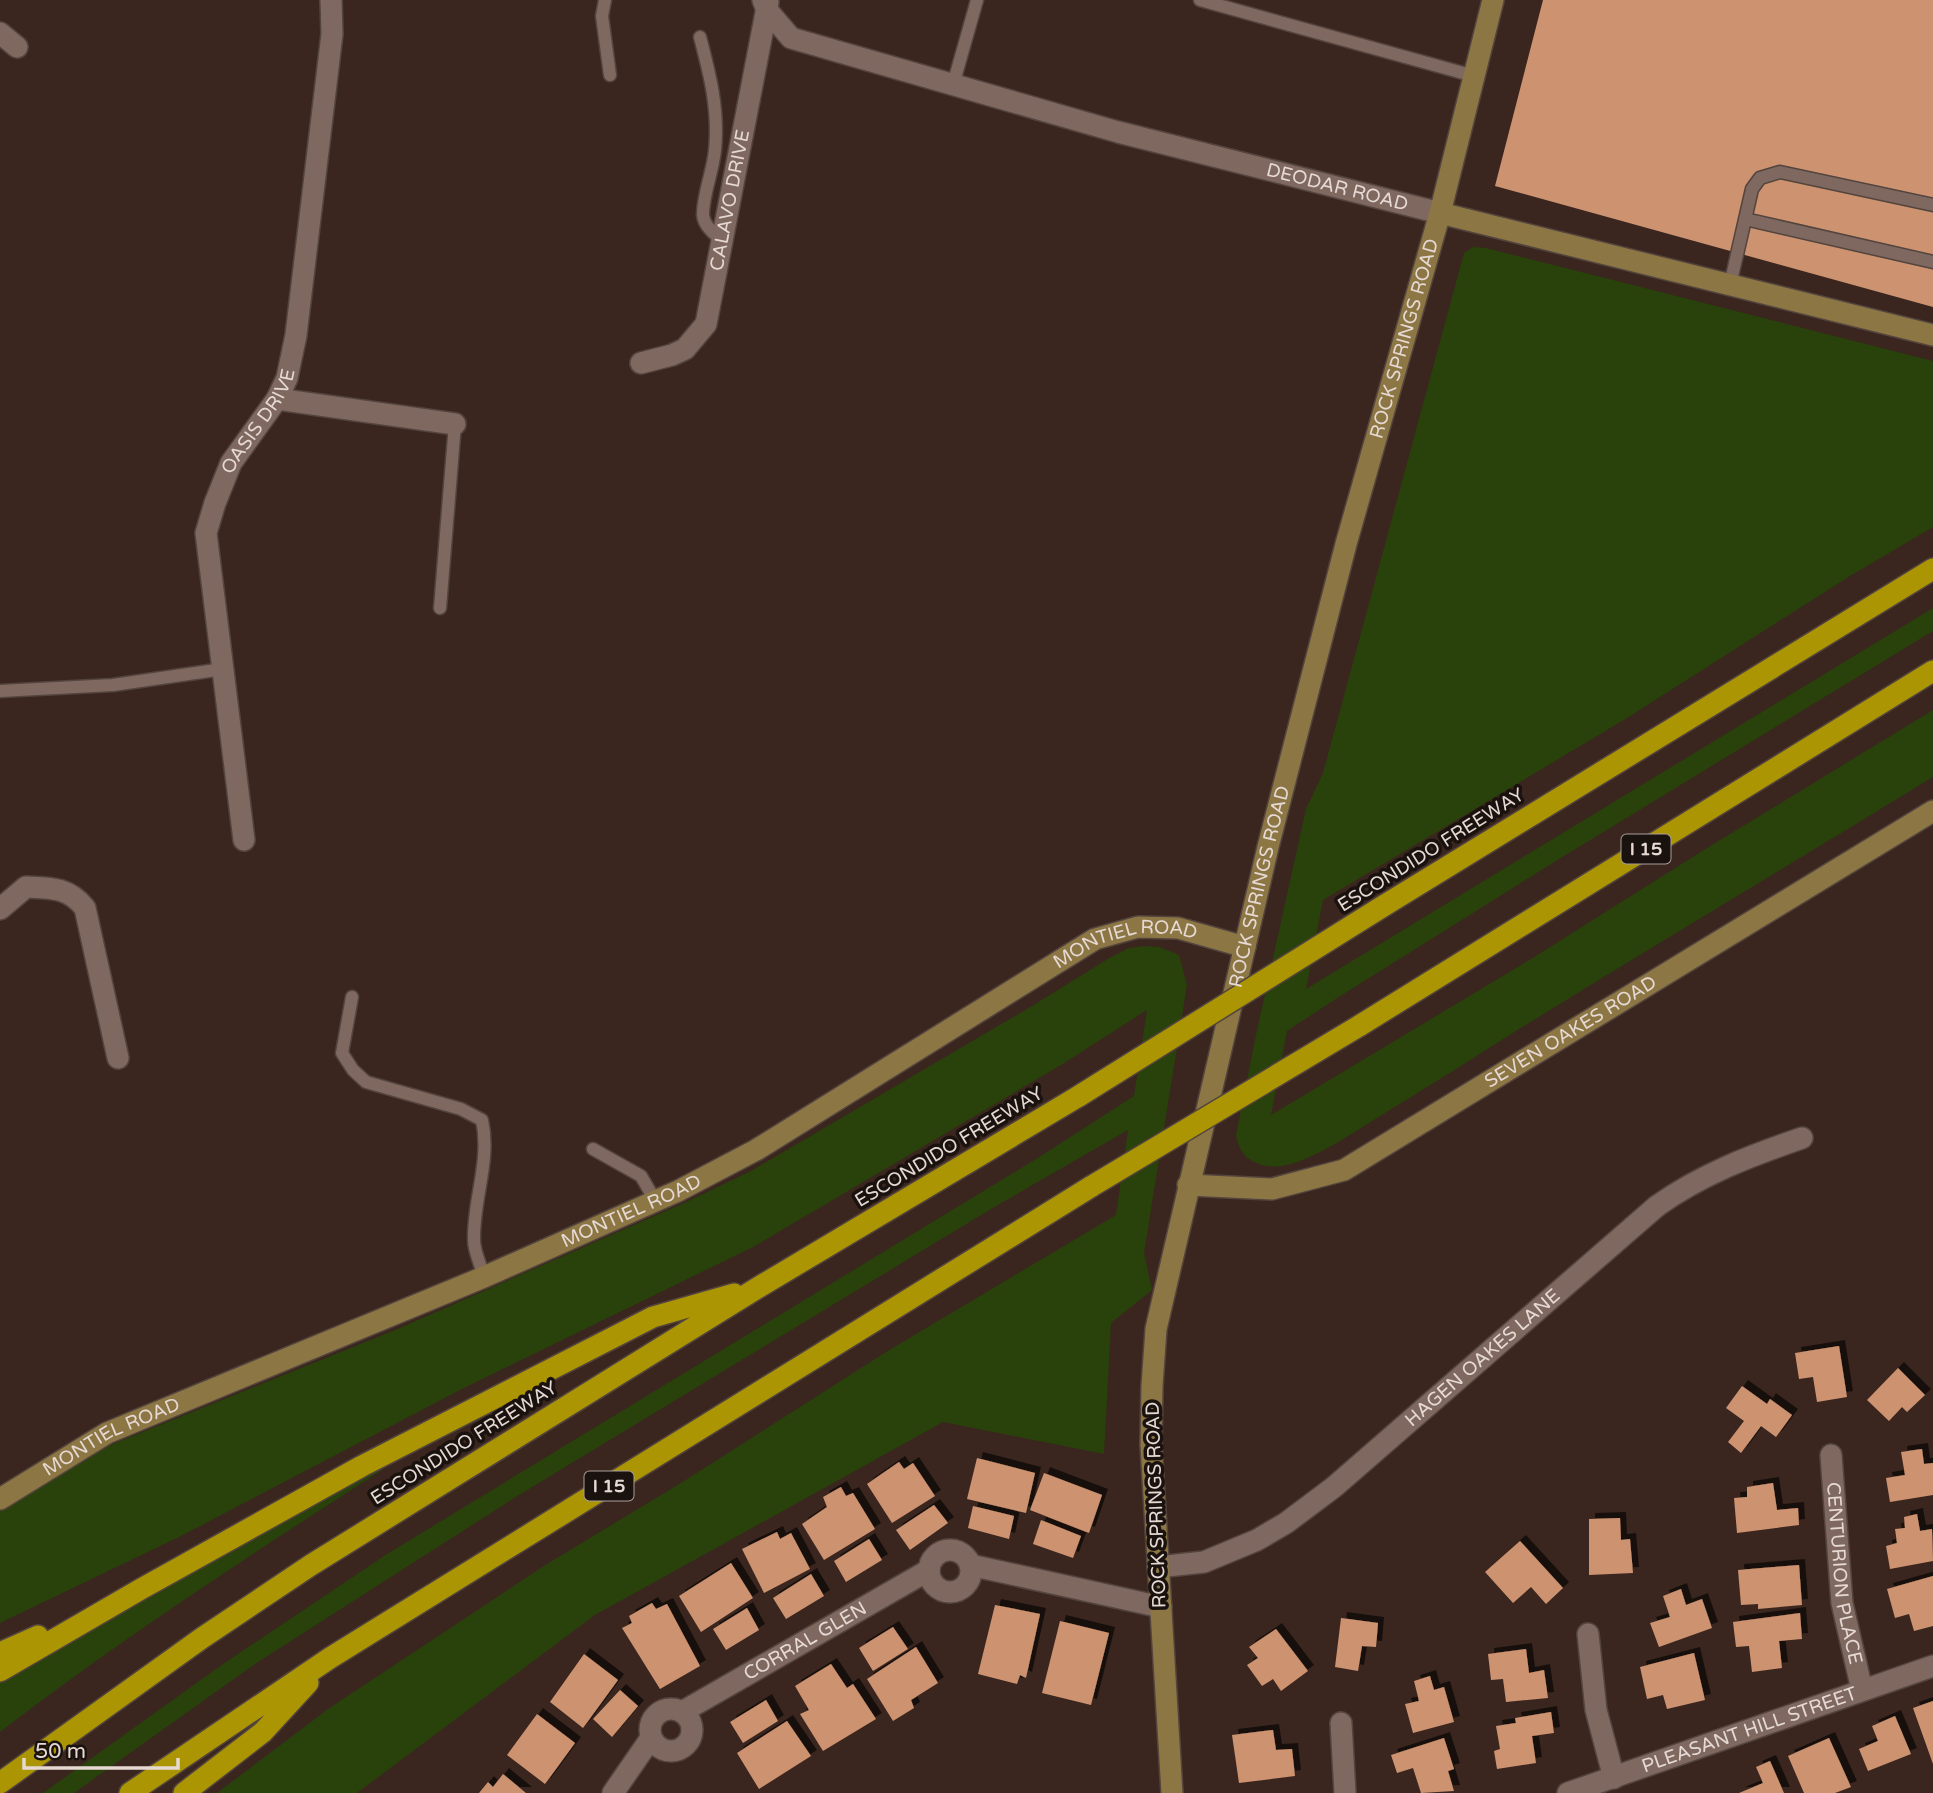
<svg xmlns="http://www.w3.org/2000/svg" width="1933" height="1793" viewBox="0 0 1933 1793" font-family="'Varela Round',sans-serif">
  <defs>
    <filter id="shadow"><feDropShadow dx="6" dy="-6" stdDeviation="0" flood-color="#0009"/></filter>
  </defs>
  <rect width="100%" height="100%" fill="#3a261f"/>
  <path fill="#29410a" d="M 1473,247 L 1486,248 L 1933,361 L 1933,527 L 1850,576 L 1627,718 L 1323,900 L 1306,989 L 1933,608 L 1933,631 L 1551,864 L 1342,995 L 1287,1031 L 1271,1115 L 1531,959 L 1707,848 L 1933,710 L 1933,777 C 1794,862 1654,946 1516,1031 C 1472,1059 1429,1086 1385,1113 C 1357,1130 1328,1151 1297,1162 C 1271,1172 1240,1166 1236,1135 L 1257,1030 L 1306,809 L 1323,773 L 1464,253 Z
    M 1144,946 L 1159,947 L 1179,955 L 1187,985 L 1144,1253 L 1152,1290 L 1111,1323 L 1104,1454 L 943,1422 L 595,1615 L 357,1793 L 217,1793 L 328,1709 L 547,1564 L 684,1481 L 886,1352 L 1116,1215 L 1128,1130 L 991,1209 L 519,1495 L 255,1664 L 74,1793 L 43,1793 L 223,1664 L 387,1554 L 1036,1159 L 1134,1096 L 1147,1010 L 1061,1065 L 755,1246 L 462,1389 L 181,1536 L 0,1623 L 0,1511 L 82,1460 L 113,1444 L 395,1330 L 684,1203 L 751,1171 L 1032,1006 L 1111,957 L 1129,948 Z
    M 382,1466 L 382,1470 C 252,1554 122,1638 0,1732 L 0,1681 Z"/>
  <path fill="#cd9371" filter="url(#shadow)" d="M 1543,0 L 1933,0 L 1933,307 L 1495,186 Z
    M 1839,1346 L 1847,1397 L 1817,1402 L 1813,1377 L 1799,1379 L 1795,1353 Z
    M 1898,1368 L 1925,1395 L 1907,1412 L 1902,1407 L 1889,1421 L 1867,1400 Z
    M 1742,1386 L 1767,1404 L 1770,1399 L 1792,1415 L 1776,1437 L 1761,1426 L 1741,1453 L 1728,1442 L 1744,1421 L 1726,1408 Z
    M 1922,1449 L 1924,1464 L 1933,1463 L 1933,1495 L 1890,1502 L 1886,1478 L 1905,1475 L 1901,1452 Z
    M 977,1458 L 1035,1473 L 1026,1513 L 967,1499 Z
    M 899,1462 L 904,1469 L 913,1463 L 935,1496 L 892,1523 L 867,1484 Z
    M 1044,1473 L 1102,1495 L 1089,1533 L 1030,1510 Z
    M 1773,1483 L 1777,1510 L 1798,1508 L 1799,1525 L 1737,1533 L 1734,1498 L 1747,1497 L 1747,1487 Z
    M 841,1487 L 846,1496 L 853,1493 L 875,1529 L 824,1560 L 802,1524 L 827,1507 L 823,1497 Z
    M 934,1505 L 948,1523 L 910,1550 L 896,1530 Z
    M 973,1506 L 1014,1516 L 1009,1539 L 968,1528 Z
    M 1917,1514 L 1920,1531 L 1932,1529 L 1933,1561 L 1890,1569 L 1886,1546 L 1897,1543 L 1895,1529 L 1905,1528 L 1904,1517 Z
    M 1620,1518 L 1621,1540 L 1630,1539 L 1633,1573 L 1589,1575 L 1589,1519 Z
    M 1041,1520 L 1081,1536 L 1073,1558 L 1033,1544 Z
    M 777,1532 L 780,1539 L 791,1533 L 810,1569 L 764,1593 L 742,1549 Z
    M 869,1539 L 882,1560 L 846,1582 L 834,1561 Z
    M 1520,1541 L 1563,1588 L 1546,1604 L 1531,1587 L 1513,1603 L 1485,1572 Z
    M 731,1563 L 753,1598 L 701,1632 L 679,1596 Z
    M 1799,1565 L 1802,1605 L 1758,1609 L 1758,1604 L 1741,1605 L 1738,1570 Z
    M 811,1574 L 824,1596 L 786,1619 L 773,1598 Z
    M 1933,1576 L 1933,1626 L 1914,1631 L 1909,1614 L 1895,1618 L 1887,1589 Z
    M 1681,1589 L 1686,1605 L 1702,1599 L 1712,1628 L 1659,1647 L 1650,1623 L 1670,1617 L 1663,1596 Z
    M 652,1603 L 656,1609 L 667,1604 L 700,1666 L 660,1689 L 622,1628 L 632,1623 L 629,1616 Z
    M 995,1605 L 1040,1614 L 1026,1678 L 1020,1675 L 1017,1684 L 978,1674 Z
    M 747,1608 L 759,1630 L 726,1650 L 713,1629 Z
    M 1800,1613 L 1802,1639 L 1779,1641 L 1782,1668 L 1752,1672 L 1749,1646 L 1736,1647 L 1733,1622 Z
    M 1341,1618 L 1378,1623 L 1376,1647 L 1362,1646 L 1358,1671 L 1335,1667 Z
    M 1060,1621 L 1109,1633 L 1091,1705 L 1042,1693 Z
    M 893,1627 L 908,1649 L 873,1671 L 859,1648 Z
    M 1276,1629 L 1308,1671 L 1281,1691 L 1273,1679 L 1262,1686 L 1247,1665 L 1258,1658 L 1249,1647 Z
    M 916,1647 L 938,1683 L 911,1700 L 914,1708 L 893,1721 L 867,1679 Z
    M 1526,1649 L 1529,1673 L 1544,1670 L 1548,1698 L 1506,1702 L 1503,1679 L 1491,1680 L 1488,1654 Z
    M 1694,1653 L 1705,1700 L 1667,1709 L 1663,1695 L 1647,1699 L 1640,1667 Z
    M 584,1654 L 618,1680 L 583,1728 L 550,1702 Z
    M 831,1664 L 847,1688 L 853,1684 L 876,1719 L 823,1751 L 800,1714 L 809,1710 L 795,1686 Z
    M 1430,1676 L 1434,1690 L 1444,1687 L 1454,1722 L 1413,1733 L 1405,1704 L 1419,1701 L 1414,1681 Z
    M 620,1690 L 638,1706 L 612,1737 L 593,1719 Z
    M 766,1700 L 778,1721 L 743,1743 L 730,1722 Z
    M 1933,1701 L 1933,1764 L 1913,1708 Z
    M 1551,1712 L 1554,1733 L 1532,1736 L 1536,1763 L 1497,1769 L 1494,1751 L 1500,1749 L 1496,1726 L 1516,1723 L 1515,1718 Z
    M 537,1714 L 575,1743 L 545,1784 L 507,1755 Z
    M 1895,1716 L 1911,1754 L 1868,1771 L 1859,1749 L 1878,1741 L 1872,1726 Z
    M 787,1721 L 811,1756 L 759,1789 L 737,1753 Z
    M 1273,1730 L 1276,1750 L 1292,1749 L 1295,1776 L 1239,1783 L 1232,1735 Z
    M 1444,1738 L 1454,1769 L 1448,1771 L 1454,1791 L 1421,1793 L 1413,1768 L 1397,1773 L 1391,1755 Z
    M 1829,1738 L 1851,1787 L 1835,1793 L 1804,1793 L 1788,1756 Z
    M 1770,1761 L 1784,1793 L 1739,1793 L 1763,1783 L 1756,1767 Z
    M 503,1774 L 526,1793 L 479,1793 L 488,1782 L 493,1787 Z"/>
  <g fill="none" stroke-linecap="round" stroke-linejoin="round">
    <defs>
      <path id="lane" d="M 605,0 L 602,16 L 610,75
        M 1200,0 L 1474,76
        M 700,37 C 710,75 719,110 715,150 C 713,171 703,194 703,215 C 704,226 714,234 722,240
        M 953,85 L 977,0
        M 1745,219 L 1933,262
        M 1730,285 L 1752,189 L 1760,178 L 1780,172 L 1933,205
        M 440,608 L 455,424
        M 0,691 L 113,685 L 223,669
        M 352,997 L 342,1053 L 353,1070 L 366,1082 L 461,1109 L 482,1120 C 491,1161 473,1199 474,1240 C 474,1252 481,1265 484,1277
        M 593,1149 L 641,1176 L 656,1202"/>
      <g id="street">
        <path id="s1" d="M 763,0 L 767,10 L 791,38 L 1118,132 L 1440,213"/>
        <path d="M 0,33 L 17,47"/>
        <path id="s2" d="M 641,363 L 672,355 L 685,349 L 706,324 L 768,2"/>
        <path d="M 277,399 L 455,424"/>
        <path id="s3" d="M 244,840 L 206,533 L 215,503 L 231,463 L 277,399 L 287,378 L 296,335 L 332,34 L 331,0"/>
        <path d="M 0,909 L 26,887 C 51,888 68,887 85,908 L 118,1058"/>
        <path id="s4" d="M 1831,1455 L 1842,1603 L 1862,1690"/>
        <circle cx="950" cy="1571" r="21"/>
        <path d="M 970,1565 L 1161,1607"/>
        <path id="s5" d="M 1158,1567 L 1204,1562 L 1257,1540 L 1286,1523 L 1334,1487 L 1657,1206 C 1702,1174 1750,1156 1802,1138"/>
        <path d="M 1588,1634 L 1596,1710 L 1614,1778"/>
        <circle cx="671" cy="1730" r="21"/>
        <path id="s6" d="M 682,1712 L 929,1570"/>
        <path d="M 1341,1723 L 1345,1793"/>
        <path d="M 613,1793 L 651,1738"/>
        <path id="s7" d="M 1568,1793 L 1933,1666"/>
      </g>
      <g id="secondary">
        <path d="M 1440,213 L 1933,335"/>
        <path id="s8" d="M 1188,1185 L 1272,1189 L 1344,1170 L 1933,811"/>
        <path id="s9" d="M 0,1499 L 107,1433 L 484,1277 L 678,1191 L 756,1150 L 1095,939 L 1138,927 L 1178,928 L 1245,947"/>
        <path id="s10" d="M 1172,1793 L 1151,1445 L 1152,1386 L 1156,1329 L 1268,847 L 1346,544 L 1440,213 L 1493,0"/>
      </g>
      <path id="highway" d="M 1385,905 L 1933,569
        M 1359,1026 L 1933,671
        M 0,1653 L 38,1636
        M 0,1671 L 141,1589 L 362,1466 L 653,1317 L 734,1294
        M 0,1783 L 202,1638 L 311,1565 L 759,1287 L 1079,1096
        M 130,1793 L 330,1658 L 1092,1186
        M 184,1793 L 263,1732 L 308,1683"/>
    </defs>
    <use href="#lane" stroke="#53443d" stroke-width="15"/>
    <use href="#street" stroke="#53443d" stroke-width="24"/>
    <use href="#secondary" stroke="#53443d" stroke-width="24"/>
    <use href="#highway" stroke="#53443d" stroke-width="24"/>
    <use href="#lane" stroke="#7f6860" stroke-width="12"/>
    <use href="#street" stroke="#7f6860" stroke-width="21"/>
    <use href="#secondary" stroke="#8c7644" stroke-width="21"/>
    <use href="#highway" stroke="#ac9502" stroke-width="21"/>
    <defs>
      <path id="highway-bridge" d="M 1079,1096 L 1385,905
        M 1092,1186 L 1359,1026"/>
    </defs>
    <use href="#highway-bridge" stroke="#53443d" stroke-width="24" stroke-linecap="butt"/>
    <use href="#highway-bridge" stroke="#ac9502" stroke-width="21"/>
  </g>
  <g text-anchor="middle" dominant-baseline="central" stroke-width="7" stroke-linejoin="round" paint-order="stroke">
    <g fill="#1a120e" stroke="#a99d99" stroke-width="2">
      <rect x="1621.5" y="834.5" width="49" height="29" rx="5"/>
      <rect x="584.5" y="1471.5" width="49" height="29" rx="5"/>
    </g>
    <g font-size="18" font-weight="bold" fill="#e6d9d4">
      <text x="1646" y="849">I 15</text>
      <text x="609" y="1486">I 15</text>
    </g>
    <g font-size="19" fill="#e6d9d4" stroke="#1a120e">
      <text stroke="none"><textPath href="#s1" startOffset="614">DEODAR ROAD</textPath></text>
      <text stroke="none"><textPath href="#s2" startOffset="205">CALAVO DRIVE</textPath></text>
      <text stroke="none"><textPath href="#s10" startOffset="1486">ROCK SPRINGS ROAD</textPath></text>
      <text stroke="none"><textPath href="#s3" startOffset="434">OASIS DRIVE</textPath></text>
      <text transform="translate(1431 850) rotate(-32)">ESCONDIDO FREEWAY</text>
      <text stroke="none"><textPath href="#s10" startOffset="919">ROCK SPRINGS ROAD</textPath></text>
      <text stroke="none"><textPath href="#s9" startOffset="1262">MONTIEL ROAD</textPath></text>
      <text stroke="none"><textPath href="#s8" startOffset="424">SEVEN OAKES ROAD</textPath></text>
      <text transform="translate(949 1147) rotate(-31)">ESCONDIDO FREEWAY</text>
      <text stroke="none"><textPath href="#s9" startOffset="695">MONTIEL ROAD</textPath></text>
      <text stroke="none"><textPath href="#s5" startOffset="394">HAGEN OAKES LANE</textPath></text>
      <text stroke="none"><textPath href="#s9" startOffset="128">MONTIEL ROAD</textPath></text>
      <text transform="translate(464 1443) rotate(-32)">ESCONDIDO FREEWAY</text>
      <text transform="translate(1156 1505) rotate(-92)">ROCK SPRINGS ROAD</text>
      <text stroke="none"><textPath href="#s4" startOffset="119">CENTURION PLACE</textPath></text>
      <text stroke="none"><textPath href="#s6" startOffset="142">CORRAL GLEN</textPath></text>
      <text stroke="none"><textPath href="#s7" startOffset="192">PLEASANT HILL STREET</textPath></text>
    </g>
  </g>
  <path d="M24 1758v10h154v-10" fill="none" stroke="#e6d9d4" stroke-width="3.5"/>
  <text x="35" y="1758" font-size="21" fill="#e6d9d4" stroke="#1a120e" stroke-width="5" paint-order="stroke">50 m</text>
</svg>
